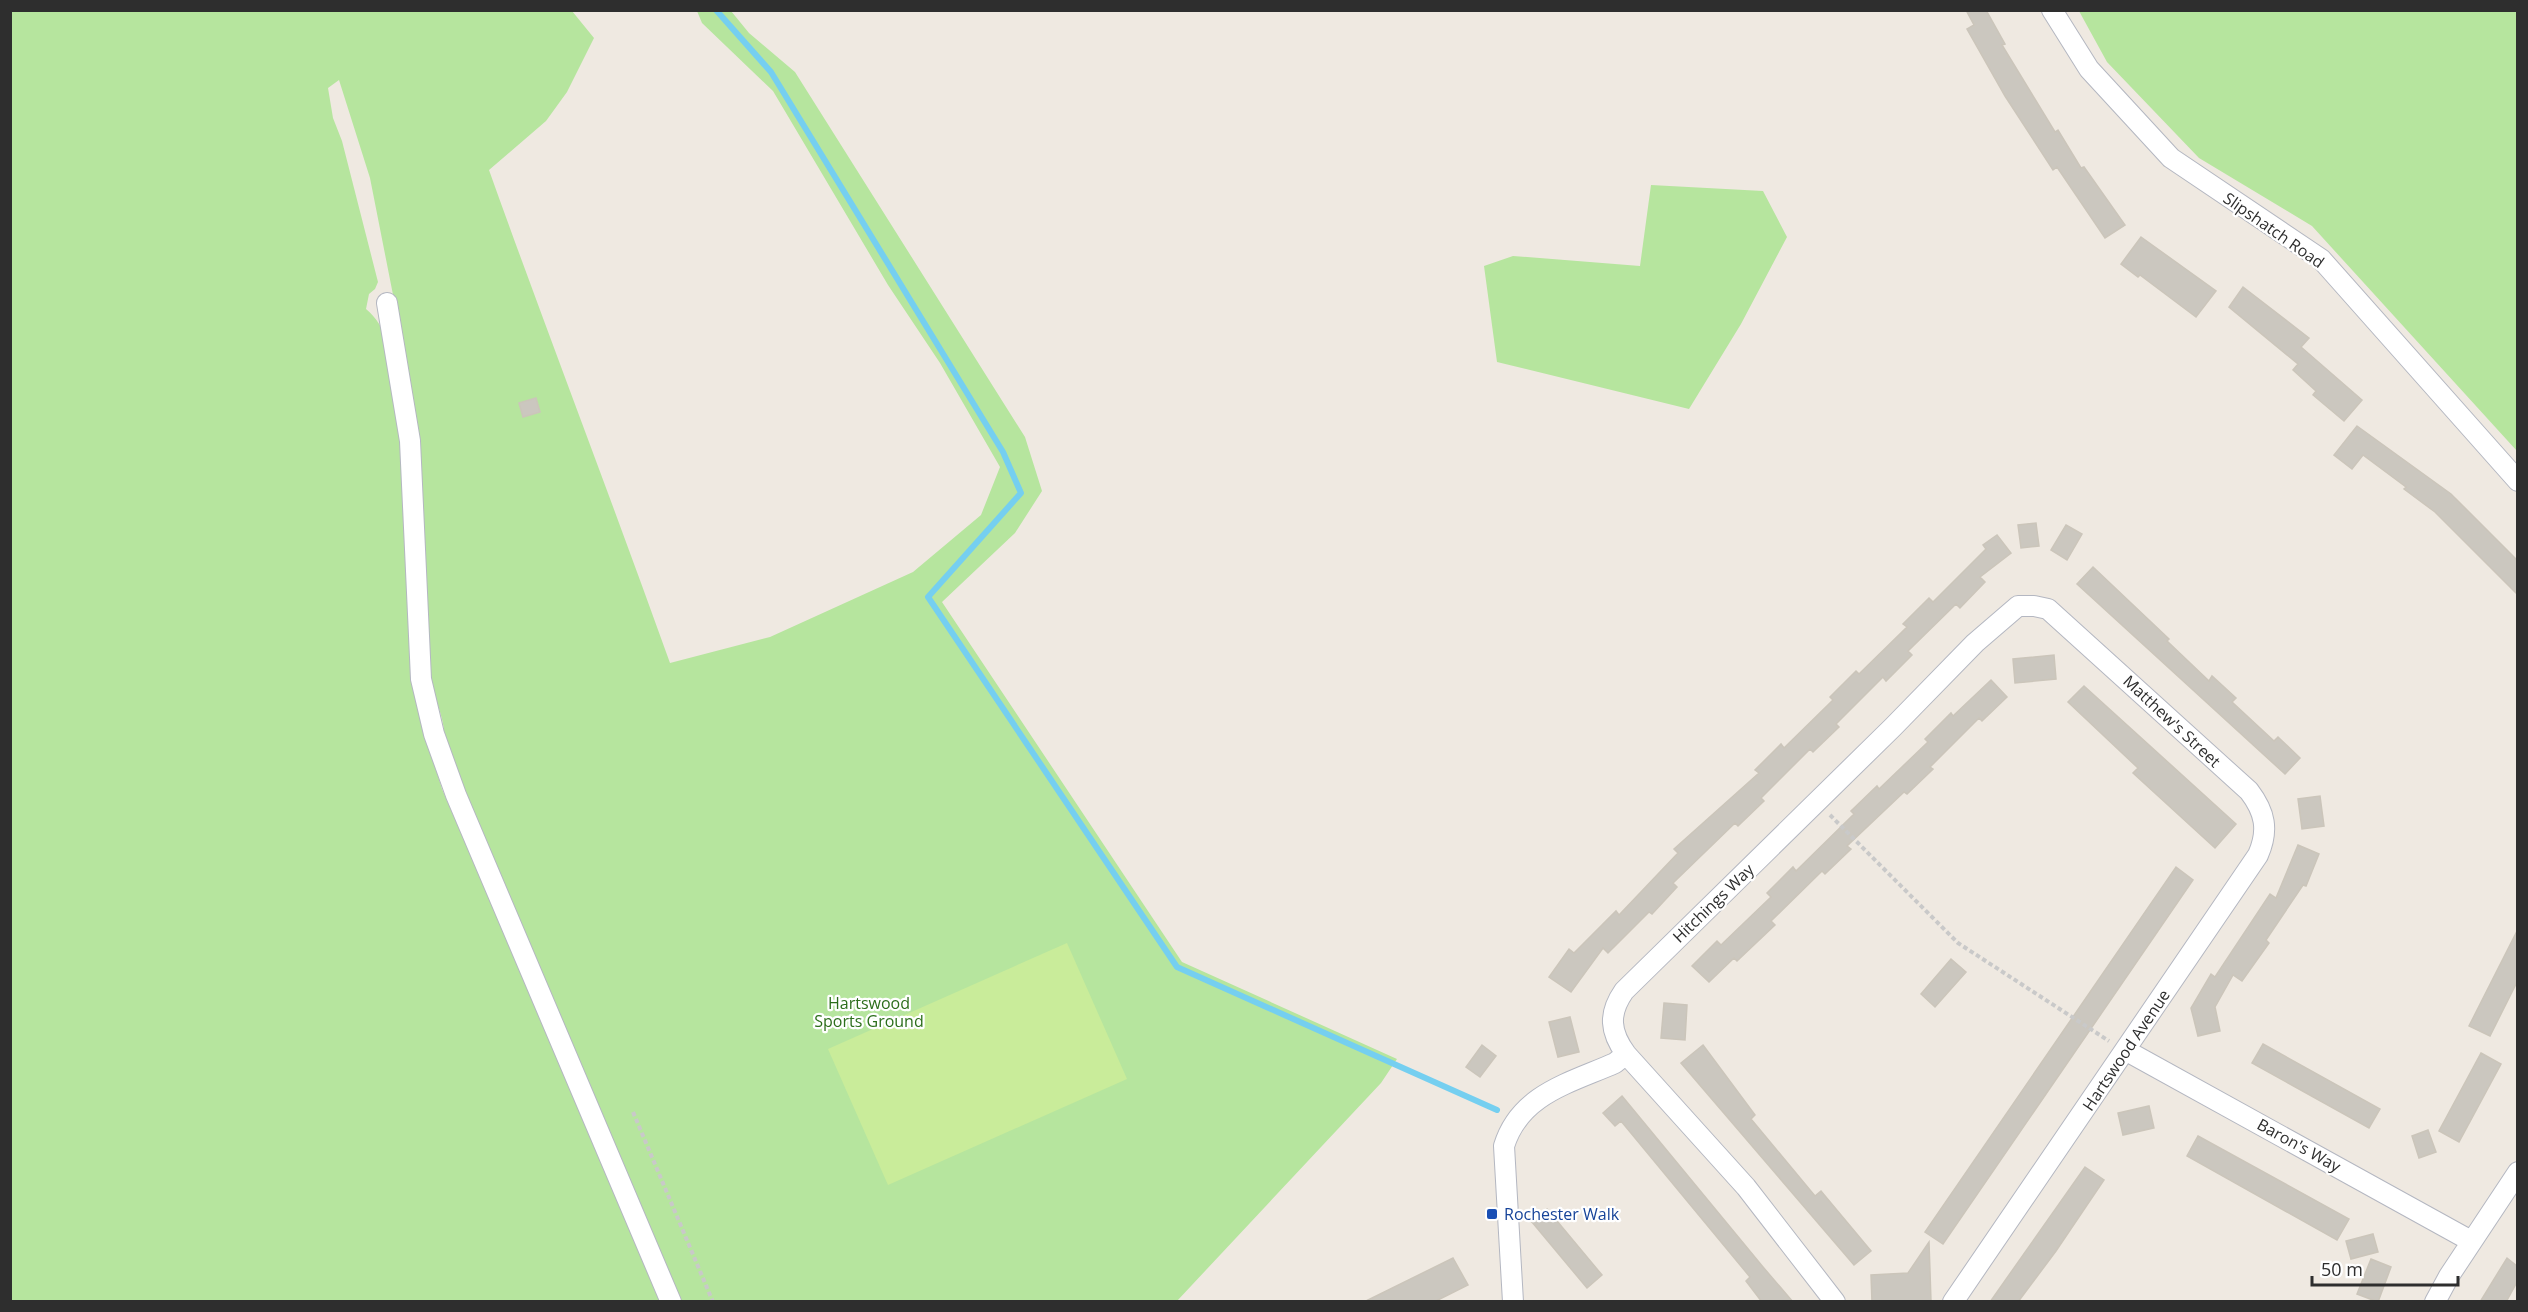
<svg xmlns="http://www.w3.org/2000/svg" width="2528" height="1312" viewBox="0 0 2528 1312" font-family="'Open Sans',sans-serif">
  <rect width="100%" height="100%" fill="#efe9e1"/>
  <path fill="#b6e59e" d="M 10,11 L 572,11 L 594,38 L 567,92 L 546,121 L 489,170 C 548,335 611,498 670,663 L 770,637 L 913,572 L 981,515 L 1000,467 L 940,363 L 888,285 L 773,91 L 702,23 L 697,11 L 731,11 L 749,33 L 795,72 L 1025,437 L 1042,491 L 1015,533 L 942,602 L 1182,962 L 1397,1059 L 1381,1083 L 1177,1301 L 679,1301 L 443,745 C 449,725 433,697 429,676 L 418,435 L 410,381 L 370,178 L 339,80 L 328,88 L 333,118 L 342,141 L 378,282 L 375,289 L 369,294 L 366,309 C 388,328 390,351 395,379 L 433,760 L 442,789 L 663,1301 L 11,1301 Z
    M 2079,11 L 2517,11 L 2517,451 L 2312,226 L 2199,158 L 2107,62 Z
    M 1651,185 L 1763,191 L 1787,237 L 1741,324 L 1689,409 L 1497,362 L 1484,266 L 1513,256 L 1640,266 Z"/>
  <path fill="#c9ec9a" d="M 1067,943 L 1127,1079 L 888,1185 L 828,1049 Z"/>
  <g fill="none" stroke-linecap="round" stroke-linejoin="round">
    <path stroke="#75cff0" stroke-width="6" d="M 716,10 L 771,72 L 1003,452 L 1021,493 L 928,597 L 1177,967 L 1497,1110"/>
  </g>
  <path fill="#cbc7bf" stroke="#cbc5ba" stroke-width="1.5" d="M 1966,10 L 1986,10 L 2005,44 L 2002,45 L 2055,132 L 2058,130 L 2081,168 L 2084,167 L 2125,225 L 2105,238 L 2057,167 L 2053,170 L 2005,96 L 1967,29 L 1974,25 Z
    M 2141,237 L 2216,291 L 2196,317 L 2140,275 L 2138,277 L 2121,264 Z
    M 2243,287 L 2309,338 L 2301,347 L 2362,400 L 2344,421 L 2313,395 L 2316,391 L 2293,370 L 2298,364 L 2229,307 Z
    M 536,398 L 540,412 L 523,417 L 519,403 Z
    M 2357,426 L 2451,494 L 2517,560 L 2517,594 L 2435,512 L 2404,489 L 2406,487 L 2363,455 L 2352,469 L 2334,455 Z
    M 2036,523 L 2039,546 L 2021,548 L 2018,525 Z
    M 2066,525 L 2082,534 L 2067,560 L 2051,550 Z
    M 1997,535 L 2011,553 L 1980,577 L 1985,582 L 1960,608 L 1956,604 L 1908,651 L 1912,655 L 1886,681 L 1883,677 L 1836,724 L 1839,727 L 1813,752 L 1810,749 L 1761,798 L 1764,801 L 1738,826 L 1735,823 L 1673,883 L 1677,887 L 1652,914 L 1649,912 L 1608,953 L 1603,948 L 1571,992 L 1549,977 L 1569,949 L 1574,953 L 1616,911 L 1619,915 L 1678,853 L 1674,849 L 1759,773 L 1755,770 L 1781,744 L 1784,748 L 1833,700 L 1830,697 L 1856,671 L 1859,674 L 1907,627 L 1903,624 L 1929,598 L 1933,602 L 1986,549 L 1983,545 Z
    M 2093,567 L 2169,639 L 2167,641 L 2209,681 L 2212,676 L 2236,698 L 2232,702 L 2274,741 L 2278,737 L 2300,758 L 2285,774 L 2077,584 Z
    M 2054,655 L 2056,679 L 2015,683 L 2013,659 Z
    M 1991,680 L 2007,697 L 1982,721 L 1979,718 L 1930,767 L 1933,769 L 1907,794 L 1904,792 L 1847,846 L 1851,849 L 1825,874 L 1822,871 L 1771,921 L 1775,925 L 1737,961 L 1734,958 L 1709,982 L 1692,966 L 1717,941 L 1721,945 L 1771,897 L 1767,893 L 1793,867 L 1796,871 L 1854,814 L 1851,811 L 1877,786 L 1879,789 L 1928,742 L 1925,739 L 1951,713 L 1953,716 Z
    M 2084,686 L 2236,824 L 2215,848 L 2133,773 L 2138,768 L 2068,702 Z
    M 2320,796 L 2324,826 L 2302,829 L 2298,799 Z
    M 2298,845 L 2319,854 L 2306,886 L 2303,885 L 2266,940 L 2269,943 L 2242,981 L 2233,975 L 2215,1007 L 2220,1031 L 2198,1036 L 2191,1008 L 2211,974 L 2215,977 L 2270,894 L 2276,898 Z
    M 2176,867 L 2193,880 L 1943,1244 L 1925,1232 Z
    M 2517,931 L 2517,982 L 2490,1036 L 2469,1026 Z
    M 1951,959 L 1966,972 L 1935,1007 L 1921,994 Z
    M 1664,1003 L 1687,1005 L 1685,1040 L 1661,1038 Z
    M 1570,1017 L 1579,1052 L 1558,1057 L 1549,1022 Z
    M 2263,1044 L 2380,1109 L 2369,1128 L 2252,1063 Z
    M 1482,1045 L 1496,1056 L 1480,1077 L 1466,1067 Z
    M 1703,1045 L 1755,1115 L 1751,1119 L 1815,1196 L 1821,1191 L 1871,1251 L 1854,1265 L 1681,1063 Z
    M 2481,1053 L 2501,1064 L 2459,1142 L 2439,1131 Z
    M 1622,1096 L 1763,1267 L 1793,1302 L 1762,1302 L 1746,1281 L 1750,1277 L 1621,1121 L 1615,1126 L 1603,1113 Z
    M 2149,1106 L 2154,1128 L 2123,1135 L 2118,1113 Z
    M 2428,1130 L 2436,1152 L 2419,1158 L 2412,1136 Z
    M 2198,1136 L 2349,1219 L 2337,1240 L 2187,1156 Z
    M 2085,1167 L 2104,1180 L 2056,1251 L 2018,1302 L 1990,1302 Z
    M 1547,1209 L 1602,1275 L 1587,1288 L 1532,1222 Z
    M 2373,1234 L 2378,1252 L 2351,1259 L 2346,1241 Z
    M 1929,1242 L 1931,1301 L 1872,1302 L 1871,1275 L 1908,1273 Z
    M 1453,1258 L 1468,1285 L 1434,1302 L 1364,1302 Z
    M 2507,1258 L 2517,1266 L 2517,1282 L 2506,1302 L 2480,1302 Z
    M 2371,1259 L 2391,1267 L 2378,1302 L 2357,1294 Z"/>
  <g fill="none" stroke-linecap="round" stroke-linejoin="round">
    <defs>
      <path id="minor" d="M 2052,10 L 2089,69 L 2171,158 L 2321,259 L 2518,481
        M 387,303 L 410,441 L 421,679 L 434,734 L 456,795 L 671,1302
        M 2125,1050 L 2471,1241
        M 1513,1302 L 1504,1146 C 1520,1094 1570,1083 1615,1063 L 1626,1054
        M 1835,1302 L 1746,1187 L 1626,1054 C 1610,1032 1608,1014 1624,991 L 1893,727 L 1975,643 L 2018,606 L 2034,606 L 2048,609 L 2249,791 C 2265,812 2269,830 2258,855 L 1953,1302
        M 2435,1302 L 2449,1276 L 2518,1172"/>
    </defs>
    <use href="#minor" stroke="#b4b7c1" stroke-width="22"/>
    <path stroke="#c9c9c9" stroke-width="4" stroke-dasharray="4.5 3" stroke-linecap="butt" d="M 1830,815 L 1958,943 L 2109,1041
      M 633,1112 L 713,1302"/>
    <use href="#minor" stroke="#fff" stroke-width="20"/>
  </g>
  <rect fill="#1a4fb4" stroke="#fff" stroke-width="2" x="1486" y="1208" width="12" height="12" rx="3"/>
  <g text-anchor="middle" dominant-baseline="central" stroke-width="4.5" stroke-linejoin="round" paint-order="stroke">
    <g font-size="16" fill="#2e2e2e" stroke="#fff">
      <text transform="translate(2274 230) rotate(35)">Slipshatch Road</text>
      <text transform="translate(2172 721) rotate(43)">Matthew's Street</text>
      <text transform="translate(1713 903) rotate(-44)">Hitchings Way</text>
      <text transform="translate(2126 1050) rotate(-56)">Hartswood Avenue</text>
      <text transform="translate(2299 1145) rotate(29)">Baron's Way</text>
    </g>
    <g font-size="16" fill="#2c6e1b" stroke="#fff">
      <text x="869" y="1003">Hartswood<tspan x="869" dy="18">Sports Ground</tspan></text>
    </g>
    <g font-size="16" fill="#164399" stroke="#fff" text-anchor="start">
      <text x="1504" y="1214">Rochester Walk</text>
    </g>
  </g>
  <rect width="2528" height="1312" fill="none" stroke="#2e2e2e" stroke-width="24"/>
  <path d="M2312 1276v9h146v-9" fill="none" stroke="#2e2e2e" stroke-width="3"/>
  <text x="2321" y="1276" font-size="18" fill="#2e2e2e" stroke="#ffffff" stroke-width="4.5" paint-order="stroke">50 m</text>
</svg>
